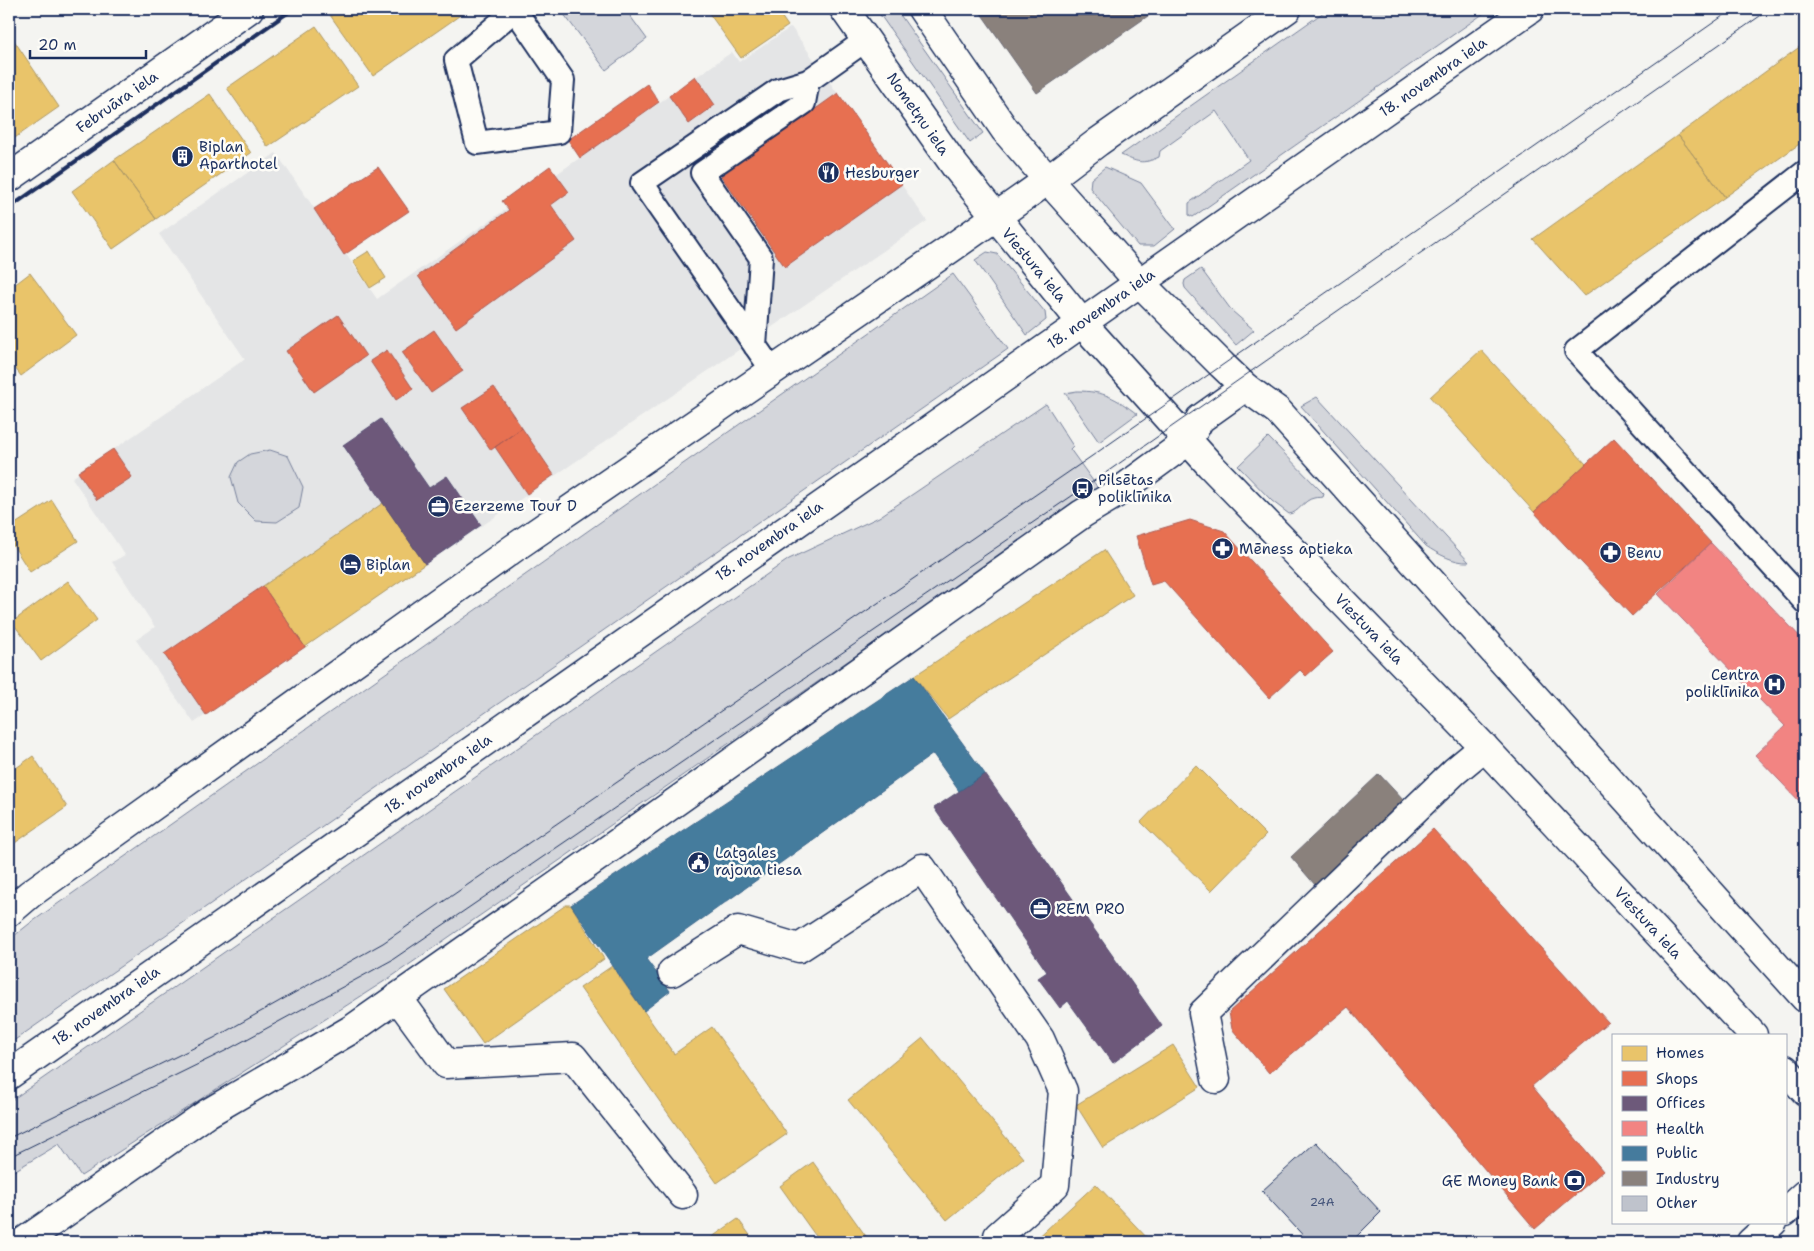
<svg xmlns="http://www.w3.org/2000/svg" width="1814" height="1251" viewBox="0 0 1814 1251" font-family="'Shantell Sans',sans-serif">
  <rect width="100%" height="100%" fill="#f4f4f1"/>
  <filter id="ink" filterUnits="userSpaceOnUse"><feTurbulence type="fractalNoise" baseFrequency=".02" numOctaves="2"/><feDisplacementMap in="SourceGraphic" scale="10" xChannelSelector="R" yChannelSelector="G"/><feConvolveMatrix kernelMatrix="1 2 1 2 8 2 1 2 1" color-interpolation-filters="sRGB"/></filter>
  <g filter="url(#ink)">
    <path fill="#e4e5e6" d="M 791,27 L 927,221 L 194,723 L 136,640 L 155,627 L 112,562 L 125,555 L 72,478 L 245,359 L 159,234 L 276,153 L 377,299 L 732,52 L 739,62 Z"/>
    <path fill="#d4d6db" stroke="#78829c" d="M 560,9 L 625,9 L 647,39 L 606,70 Z
      M 876,9 L 896,9 L 983,133 L 970,143 Z
      M 1328,9 L 1490,9 L 1193,217 L 1189,215 L 1189,203 L 1249,160 L 1216,111 L 1160,151 L 1159,157 C 1142,165 1137,162 1121,155 Z
      M 1105,167 L 1141,183 L 1175,229 L 1154,246 L 1138,246 L 1090,188 L 1091,179 Z
      M 987,252 L 997,254 L 1045,312 L 1046,320 L 1027,335 L 975,260 Z
      M 1201,269 L 1232,311 L 1254,330 L 1236,345 L 1185,288 L 1184,284 L 1185,280 Z
      M 953,274 L 1008,349 L 9,1044 L 9,940 L 29,924 Z
      M 1077,391 C 1104,391 1116,398 1137,414 L 1099,442 L 1065,393 Z
      M 1317,397 L 1469,562 C 1454,563 1438,554 1426,546 L 1301,406 Z
      M 1046,404 L 1073,446 L 1070,449 L 1098,488 L 394,975 L 81,1176 L 59,1144 L 9,1174 L 9,1102 L 789,559 L 879,517 Z
      M 1268,437 L 1324,494 L 1323,497 C 1320,498 1317,497 1314,498 C 1303,500 1299,513 1289,514 L 1272,501 L 1238,466 Z
      M 270,450 L 288,456 L 303,487 L 299,508 L 277,522 L 256,521 L 238,503 L 231,477 L 238,462 L 250,454 Z"/>
    <path fill="#e9c46a" stroke="#ab9766" d="M 338,9 L 469,9 L 373,76 L 330,15 Z
      M 706,9 L 776,9 L 788,26 L 741,58 Z
      M 316,26 L 358,86 L 268,147 L 227,88 Z
      M 9,33 L 59,107 L 9,142 Z
      M 1805,43 L 1805,140 L 1725,197 L 1678,135 Z
      M 210,94 L 251,153 L 156,219 L 114,160 Z
      M 1678,135 L 1725,197 L 1584,296 L 1533,239 Z
      M 114,160 L 156,219 L 113,249 L 72,191 Z
      M 369,251 L 386,278 L 370,288 L 353,261 Z
      M 30,273 L 76,335 L 21,376 L 9,360 L 9,289 Z
      M 1481,350 L 1586,464 L 1534,512 L 1430,397 Z
      M 52,500 L 78,541 L 30,572 L 9,539 L 9,528 Z
      M 383,503 L 425,564 L 305,647 L 263,586 Z
      M 1104,550 L 1133,595 L 948,719 L 914,676 Z
      M 68,581 L 97,620 L 41,661 L 12,622 Z
      M 33,756 L 67,807 L 9,847 L 9,773 Z
      M 1196,765 L 1266,835 L 1211,891 L 1141,822 Z
      M 566,905 L 571,905 L 604,959 L 483,1044 L 444,989 Z
      M 612,966 L 674,1054 L 712,1027 L 787,1134 L 717,1183 L 580,988 Z
      M 923,1038 L 1023,1158 L 947,1220 L 848,1100 Z
      M 1173,1045 L 1200,1087 L 1103,1148 L 1076,1105 Z
      M 813,1162 L 870,1242 L 820,1242 L 780,1186 Z
      M 1096,1184 L 1151,1242 L 1033,1242 Z
      M 738,1219 L 755,1242 L 705,1242 Z"/>
    <path fill="#e76f51" stroke="#aa5c55" d="M 695,76 L 715,105 L 689,124 L 669,96 Z
      M 647,84 L 659,102 L 580,158 L 568,140 Z
      M 838,93 L 902,184 L 785,267 L 721,176 Z
      M 550,166 L 569,192 L 551,205 L 576,241 L 456,328 L 418,276 L 509,210 L 502,201 Z
      M 378,167 L 409,211 L 344,255 L 314,209 Z
      M 338,315 L 366,356 L 314,392 L 286,351 Z
      M 434,330 L 463,371 L 431,393 L 402,352 Z
      M 387,350 L 413,389 L 396,400 L 370,361 Z
      M 494,387 L 522,428 L 491,450 L 462,408 Z
      M 522,428 L 554,475 L 527,494 L 495,447 Z
      M 1614,438 L 1711,543 L 1632,616 L 1534,512 Z
      M 113,449 L 132,477 L 97,500 L 78,472 Z
      M 1190,520 L 1224,531 L 1333,652 L 1306,676 L 1300,670 L 1269,698 L 1164,581 L 1151,585 L 1136,536 Z
      M 263,586 L 305,647 L 206,715 L 164,654 Z
      M 1433,829 L 1608,1022 L 1532,1086 L 1603,1171 L 1535,1229 L 1348,1007 L 1269,1073 L 1232,1029 L 1229,1012 Z"/>
    <path fill="#6d597a" stroke="#544c72" d="M 381,419 L 429,488 L 447,476 L 481,525 L 425,564 L 343,445 Z
      M 985,774 L 1162,1026 L 1113,1063 L 1068,1001 L 1060,1008 L 1038,978 L 1047,972 L 934,808 Z"/>
    <path fill="#f28482" stroke="#b26a77" d="M 1711,543 L 1805,642 L 1805,807 L 1755,755 L 1785,726 L 1658,594 Z"/>
    <path fill="#457b9d" stroke="#38648a" d="M 914,676 L 985,774 L 959,791 L 933,754 L 646,959 L 670,991 L 644,1011 L 571,905 Z"/>
    <path fill="#8a817c" stroke="#696873" d="M 978,9 L 1158,9 L 1037,93 Z
      M 1379,774 L 1404,801 L 1316,886 L 1291,857 Z"/>
    <path fill="#bfc3cc" stroke="#1b2f5e" d="M 1316,1142 L 1381,1212 L 1351,1242 L 1309,1242 L 1262,1191 Z"/>
    <g fill="none" stroke-linecap="round" stroke-linejoin="round">
      <defs>
        <path id="service" d="M 515,10 L 563,80 L 559,132 L 477,143 L 456,60 L 516,9
          M 1805,172 L 1576,351 L 1805,602
          M 755,346 L 761,258 L 702,173 L 804,103 L 808,81
          M 772,370 L 642,183 L 778,90 L 808,81 L 866,40"/>
        <path id="minor" d="M 9,178 L 249,9
          M 672,972 L 738,930 L 799,948 L 922,868 L 1040,1039 L 1063,1091 L 1055,1185 L 998,1236 L 1003,1242
          M 396,998 L 406,1009 L 446,1064 L 573,1057 L 683,1195
          M 1216,1079 L 1203,1013 L 1455,771 L 1484,747
          M 23,1242 L 208,1113 L 354,1028 L 619,842 L 1082,514 L 1117,493 L 1188,441 L 1200,419 L 1245,387"/>
        <path id="tertiary" d="M 844,9 L 955,166 L 1082,323 L 1210,465 L 1484,747 L 1753,1035
          M 922,9 L 1005,130 L 1048,180 L 1139,282 L 1222,365 L 1245,387 L 1278,411 L 1805,998
          M 1785,1069 L 1805,1091
          M 1785,1212 L 1805,1194
          M 1751,1242 L 1773,1222"/>
        <path id="primary" d="M 9,912 L 30,894 L 514,548 L 950,249 L 1048,180 L 1098,142 L 1287,9
          M 9,1075 L 1530,9"/>
      </defs>
      <use href="#service" stroke="#1b2f5e" stroke-width="26"/>
      <use href="#minor" stroke="#1b2f5e" stroke-width="31"/>
      <use href="#tertiary" stroke="#1b2f5e" stroke-width="31"/>
      <use href="#primary" stroke="#1b2f5e" stroke-width="31"/>
      <use href="#service" stroke="#fdfcf7" stroke-width="22"/>
      <use href="#minor" stroke="#fdfcf7" stroke-width="28"/>
      <use href="#tertiary" stroke="#fdfcf7" stroke-width="28"/>
      <use href="#primary" stroke="#fdfcf7" stroke-width="28"/>
      <path stroke="#1b2f5e" stroke-width="1" d="M 9,1138 L 214,1038 L 383,943 L 1092,456 L 1733,9
        M 9,1157 L 225,1051 L 392,960 L 1104,474 L 1770,9"/>
      <path stroke="#1b2f5e" stroke-width="4" d="M 9,208 L 293,9"/>
    </g>
  </g>
  <defs>
    <symbol id="building-disc" viewBox="-11 -11 22 22"><circle r="9.5" fill="#1b2f5e" stroke="#fdfcf7"/><path d="M-4-6H4V6H1V3H-1V6H-4ZM-2.5-4.3h1.7v1.8h-1.7ZM.8-4.3h1.7v1.8H.8ZM-2.5-1h1.7V.8h-1.7ZM.8-1h1.7V.8H.8Z" fill="#fff"/></symbol>
    <symbol id="restaurant-disc" viewBox="-11 -11 22 22"><circle r="9.5" fill="#1b2f5e" stroke="#fdfcf7"/><path d="M-5-6h1v4h1v-4h1v4h1v-4h1v5L-1.5 .5V6h-2V.5L-5-1ZM5-6V6H3V1.5H1.5Q1.5-4 5-6Z" fill="#fff"/></symbol>
    <symbol id="bus-disc" viewBox="-11 -11 22 22"><circle r="9.5" fill="#1b2f5e" stroke="#fdfcf7"/><path d="M-5-6H5V4H4V6H2V4H-2V6H-4V4H-5ZM-3.5-4V0h7V-4ZM-3.5 1.2v1.5H-2V1.2ZM2 1.2v1.5H3.5V1.2Z" fill="#fff"/></symbol>
    <symbol id="office-disc" viewBox="-11 -11 22 22"><circle r="9.5" fill="#1b2f5e" stroke="#fdfcf7"/><path d="M-6-3h4V-5.5h4V-3h4V5H-6ZM-1-4.5V-3h2v-1.5ZM-6 0V1H6V0Z" fill="#fff"/></symbol>
    <symbol id="pharmacy-disc" viewBox="-11 -11 22 22"><circle r="9.5" fill="#1b2f5e" stroke="#fdfcf7"/><path d="M-2-6h4v4h4v4h-4v4h-4v-4h-4v-4h4Z" fill="#fff"/></symbol>
    <symbol id="hotel-disc" viewBox="-11 -11 22 22"><circle r="9.5" fill="#1b2f5e" stroke="#fdfcf7"/><path d="M-6-4.5h1.5V1H6V5H4.5V3h-9V5H-6ZM-4 0a1.8 1.8 0 1 1 3.6 0ZM.5 0V-2.5h3Q6-2.5 6 0Z" fill="#fff"/></symbol>
    <symbol id="hospital-disc" viewBox="-11 -11 22 22"><circle r="9.5" fill="#1b2f5e" stroke="#fdfcf7"/><path d="M-5-5h3v3.5h4V-5h3V5h-3V1.5h-4V5h-3Z" fill="#fff"/></symbol>
    <symbol id="civic-disc" viewBox="-11 -11 22 22"><circle r="9.5" fill="#1b2f5e" stroke="#fdfcf7"/><path d="M-.6-6.5H3V-4.5H.6V-3L4-1V1h2V6H-6V1h2V-1L-.6-3ZM-1.2 2.5V6h2.4V2.5Z" fill="#fff"/></symbol>
    <symbol id="bank-disc" viewBox="-11 -11 22 22"><circle r="9.5" fill="#1b2f5e" stroke="#fdfcf7"/><path d="M-6-4H6V4H-6ZM0-2.3a2.3 2.3 0 1 0 0 4.6a2.3 2.3 0 1 0 0-4.6Z" fill="#fff"/></symbol>
  </defs>
  <g fill-rule="evenodd">
    <use href="#building-disc" x="170" y="144" width="25" height="25"/>
    <use href="#restaurant-disc" x="816" y="160" width="25" height="25"/>
    <use href="#bus-disc" x="1070" y="476" width="25" height="25"/>
    <use href="#office-disc" x="426" y="494" width="25" height="25"/>
    <use href="#pharmacy-disc" x="1210" y="536" width="25" height="25"/>
    <use href="#pharmacy-disc" x="1598" y="540" width="25" height="25"/>
    <use href="#hotel-disc" x="338" y="552" width="25" height="25"/>
    <use href="#hospital-disc" x="1762" y="672" width="25" height="25"/>
    <use href="#civic-disc" x="686" y="850" width="25" height="25"/>
    <use href="#office-disc" x="1028" y="896" width="25" height="25"/>
    <use href="#bank-disc" x="1562" y="1168" width="25" height="25"/>
  </g>
  <g text-anchor="middle" dominant-baseline="central" stroke-width="5" stroke-linejoin="round" paint-order="stroke">
    <g font-size="12" fill="#44547a">
      <text x="1322" y="1202">24A</text>
    </g>
    <g font-size="15" fill="#1b2f5e" stroke="#fdfcf7">
      <text transform="translate(1433 77) rotate(-35)">18. novembra iela</text>
      <text transform="translate(117 102) rotate(-35)">Februāra iela</text>
      <text transform="translate(918 114) rotate(55)">Nometņu iela</text>
      <text transform="translate(1034 265) rotate(50)">Viestura iela</text>
      <text transform="translate(1101 309) rotate(-35)">18. novembra iela</text>
      <text transform="translate(769 541) rotate(-35)">18. novembra iela</text>
      <text transform="translate(1369 629) rotate(46)">Viestura iela</text>
      <text transform="translate(438 774) rotate(-35)">18. novembra iela</text>
      <text transform="translate(1648 923) rotate(47)">Viestura iela</text>
      <text transform="translate(106 1006) rotate(-35)">18. novembra iela</text>
    </g>
    <g font-size="15" fill="#1b2f5e" stroke="#fdfcf7" text-anchor="start">
      <text x="199" y="147">Biplan<tspan x="199" dy="17">Aparthotel</tspan></text>
      <text x="845" y="173">Hesburger</text>
      <text x="1098" y="480">Pilsētas<tspan x="1098" dy="17">poliklīnika</tspan></text>
      <text x="454" y="506">Ezerzeme Tour D</text>
      <text x="1239" y="549">Mēness aptieka</text>
      <text x="1627" y="553">Benu</text>
      <text x="366" y="565">Biplan</text>
      <text x="1759" y="675" text-anchor="end">Centra<tspan x="1759" dy="17">poliklīnika</tspan></text>
      <text x="715" y="853">Latgales<tspan x="715" dy="17">rajona tiesa</tspan></text>
      <text x="1056" y="909">REM PRO</text>
      <text x="1558" y="1181" text-anchor="end">GE Money Bank</text>
    </g>
  </g>
  <rect width="1814" height="1251" fill="none" stroke="#fdfcf7" stroke-width="30"/>
  <rect x="15" y="15" width="1784" height="1221" fill="none" stroke="#1b2f5e" stroke-width="2" filter="url(#ink)"/>
  <rect x="1612" y="1034" width="175" height="190" fill="#fdfcf7" stroke="#a3aaba"/>
  <rect x="1622" y="1046" width="25" height="15" fill="#e9c46a" stroke="#a3aaba"/>
  <text x="1656" y="1058" font-size="15" fill="#1b2f5e">Homes</text>
  <rect x="1622" y="1071" width="25" height="15" fill="#e76f51" stroke="#a3aaba"/>
  <text x="1656" y="1084" font-size="15" fill="#1b2f5e">Shops</text>
  <rect x="1622" y="1096" width="25" height="15" fill="#6d597a" stroke="#a3aaba"/>
  <text x="1656" y="1108" font-size="15" fill="#1b2f5e">Offices</text>
  <rect x="1622" y="1121" width="25" height="15" fill="#f28482" stroke="#a3aaba"/>
  <text x="1656" y="1134" font-size="15" fill="#1b2f5e">Health</text>
  <rect x="1622" y="1146" width="25" height="15" fill="#457b9d" stroke="#a3aaba"/>
  <text x="1656" y="1158" font-size="15" fill="#1b2f5e">Public</text>
  <rect x="1622" y="1171" width="25" height="15" fill="#8a817c" stroke="#a3aaba"/>
  <text x="1656" y="1184" font-size="15" fill="#1b2f5e">Industry</text>
  <rect x="1622" y="1196" width="25" height="15" fill="#bfc3cc" stroke="#a3aaba"/>
  <text x="1656" y="1208" font-size="15" fill="#1b2f5e">Other</text>
  <path d="M30 50v8h116v-8" fill="none" stroke="#1b2f5e" stroke-width="2.5"/>
  <text x="38" y="50" font-size="15" fill="#1b2f5e" stroke="#fdfcf7" stroke-width="4" paint-order="stroke">20 m</text>
</svg>
